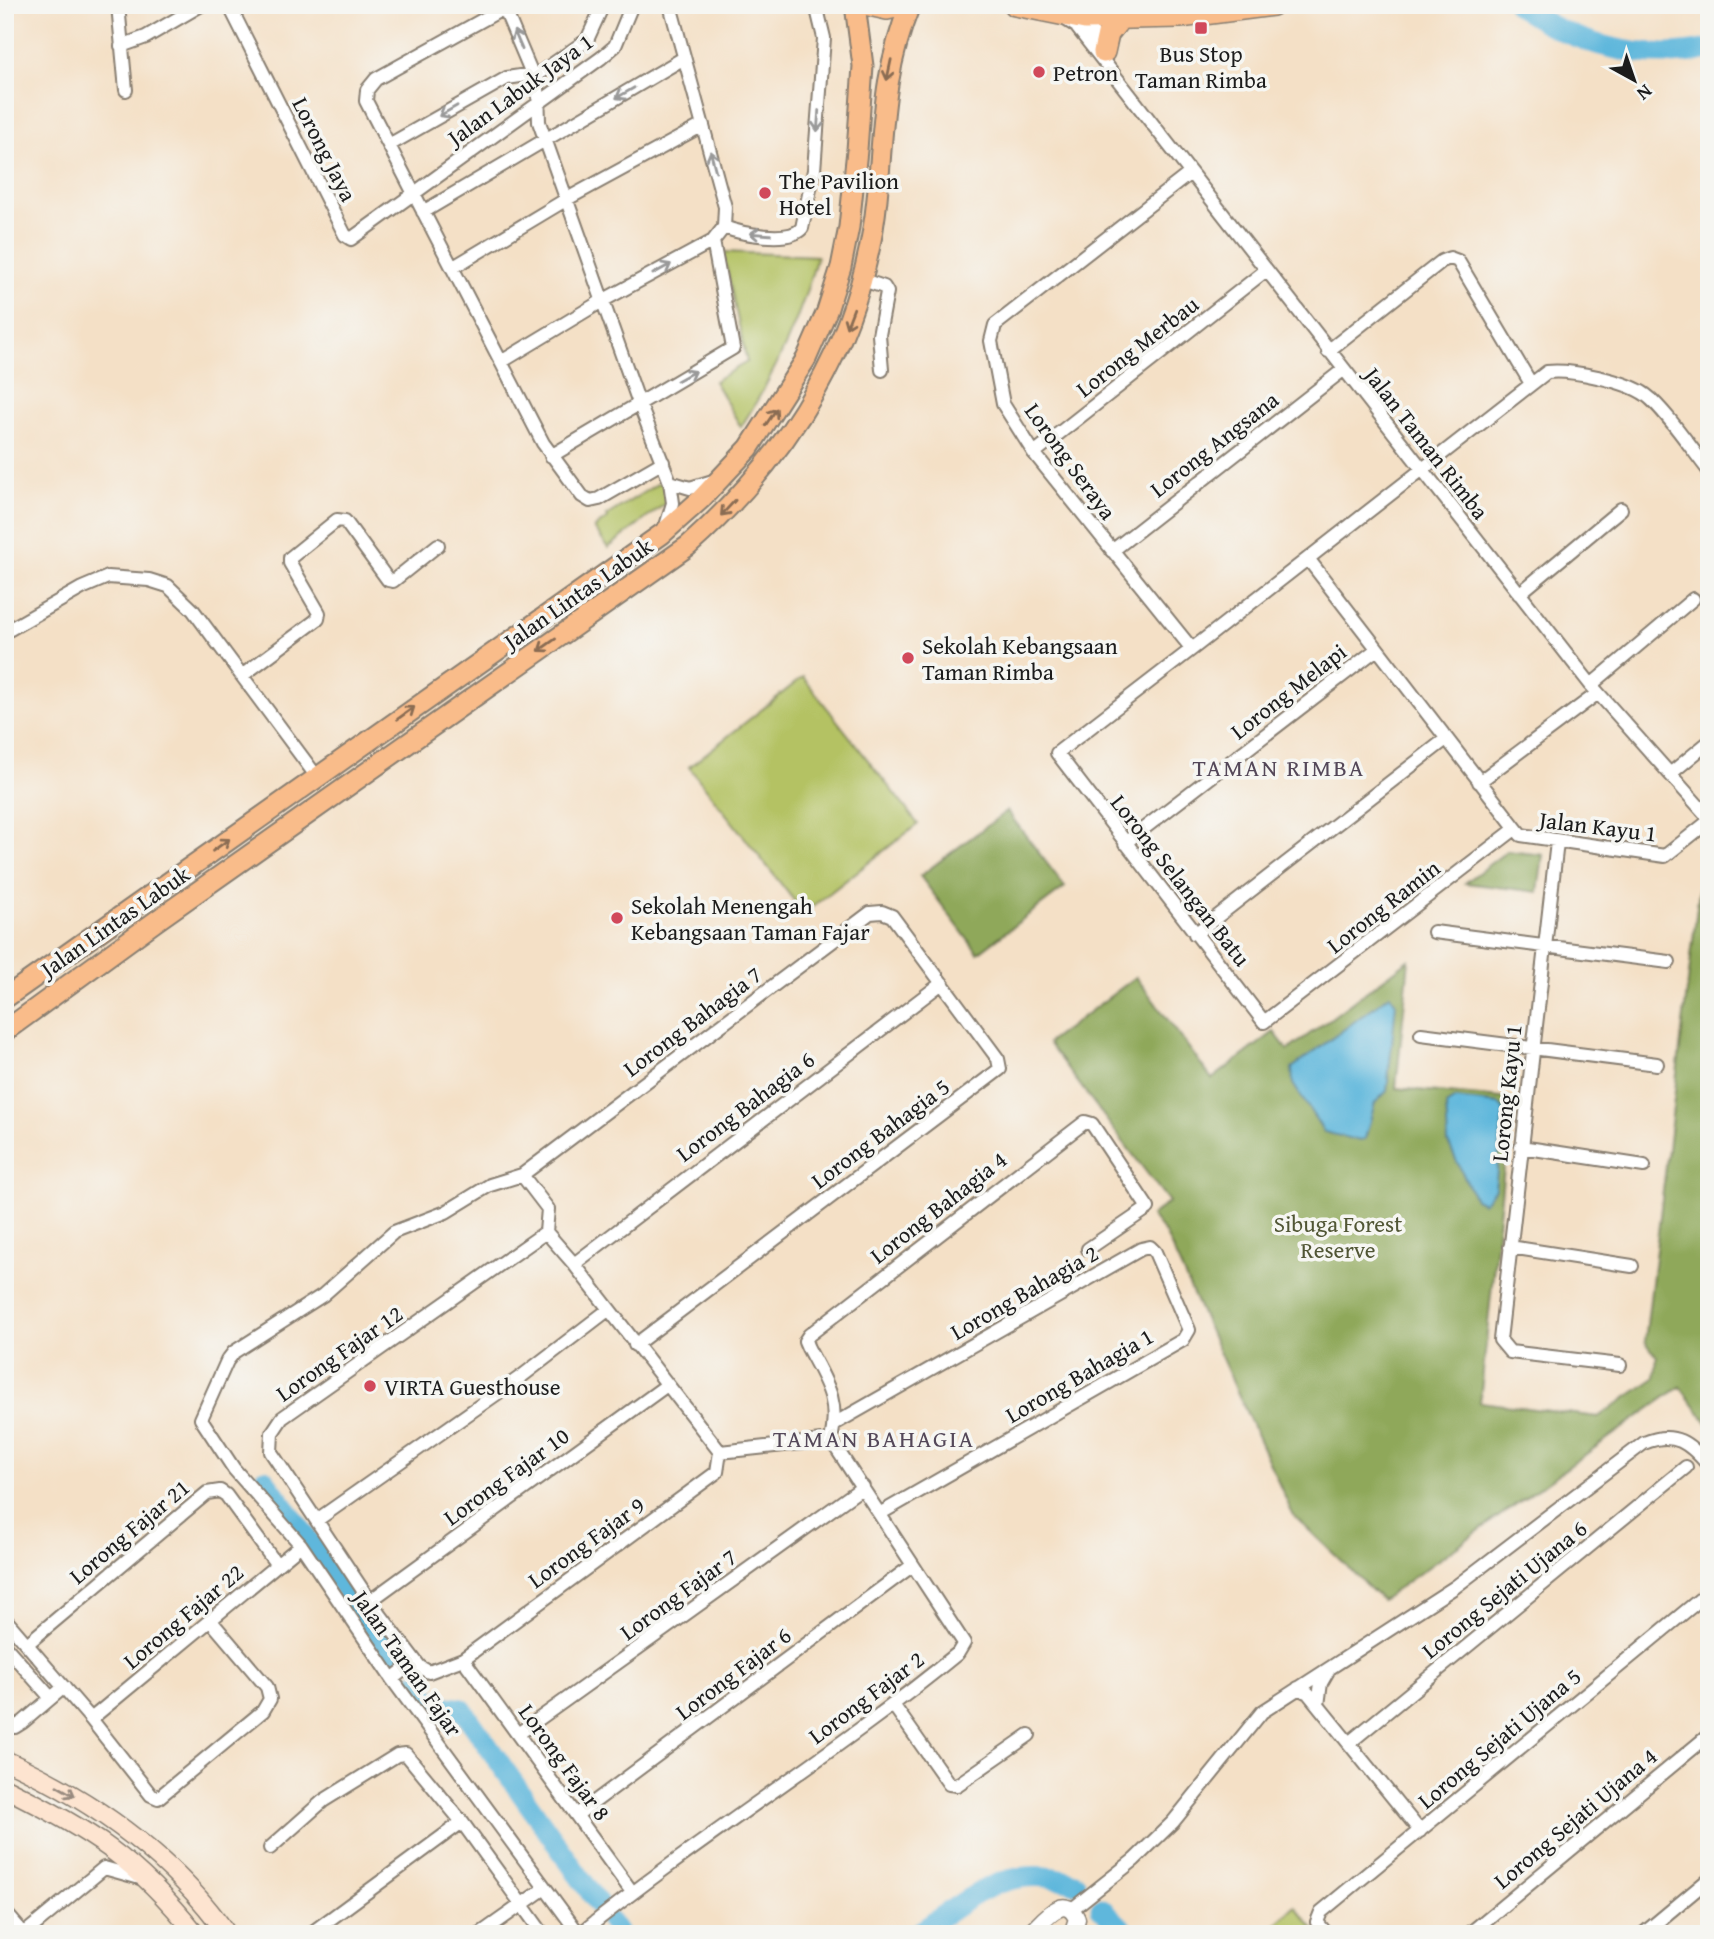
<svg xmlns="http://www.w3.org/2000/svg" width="1714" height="1939" viewBox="0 0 1714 1939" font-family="'Gentium Book Plus',serif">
  <rect width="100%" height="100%" fill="#f6f6f2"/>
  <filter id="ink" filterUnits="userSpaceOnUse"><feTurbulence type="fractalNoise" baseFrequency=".0143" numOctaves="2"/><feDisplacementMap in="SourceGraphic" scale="14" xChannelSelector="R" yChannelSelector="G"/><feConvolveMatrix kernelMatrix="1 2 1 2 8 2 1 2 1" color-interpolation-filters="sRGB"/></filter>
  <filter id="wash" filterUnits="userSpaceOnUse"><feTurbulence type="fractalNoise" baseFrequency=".00686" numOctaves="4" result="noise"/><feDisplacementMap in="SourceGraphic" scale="28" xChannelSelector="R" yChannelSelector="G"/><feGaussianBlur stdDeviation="1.57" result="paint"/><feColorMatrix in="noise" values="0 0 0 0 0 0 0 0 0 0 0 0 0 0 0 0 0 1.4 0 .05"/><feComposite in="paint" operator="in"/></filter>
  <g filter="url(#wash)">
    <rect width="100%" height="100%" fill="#f4e0c6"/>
    <path fill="#b4c264" stroke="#686f40" stroke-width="2" d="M 723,252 L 817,256 C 801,317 775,374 741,427 L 714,381 L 747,362 Z
      M 662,481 L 670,500 L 608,548 L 594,528 L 608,518 L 606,516 Z
      M 803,677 L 918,824 L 804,913 L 689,767 Z
      M 1295,1906 L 1318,1934 L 1266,1934 Z"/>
    <path fill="#8fa85a" stroke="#56623b" stroke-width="2" d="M 1007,811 L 1065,887 L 978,953 L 920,876 Z
      M 1705,840 L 1709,844 L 1709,1425 L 1680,1387 L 1382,1600 L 1293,1515 L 1166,1235 L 1151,1216 L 1169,1202 L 1048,1043 L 1136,977 L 1212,1079 L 1274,1032 L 1288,1050 L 1409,960 L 1396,1088 L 1511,1099 L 1480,1402 L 1598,1417 L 1655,1378 L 1657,1357 L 1645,1341 Z
      M 1507,851 L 1543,855 L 1538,892 L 1465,883 Z"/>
    <path fill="#5eb7dc" stroke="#3d6a7c" stroke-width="2" d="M 1390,995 L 1396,1003 L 1387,1091 L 1375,1103 L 1365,1139 L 1360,1141 L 1324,1132 L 1293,1084 L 1292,1068 Z
      M 1455,1099 L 1499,1104 L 1504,1110 L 1495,1189 L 1483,1203 L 1475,1199 L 1448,1143 L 1446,1105 Z"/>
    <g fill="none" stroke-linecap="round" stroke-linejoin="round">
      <path stroke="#5eb7dc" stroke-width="21" d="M 1518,5 C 1572,44 1643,64 1709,49
        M 264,1479 L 392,1653
        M 414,1683 L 435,1705 L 462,1709 L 600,1906
        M 1101,1908 L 1128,1934
        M 611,1922 L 619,1934
        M 917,1934 C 970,1898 1007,1861 1075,1883"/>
    </g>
  </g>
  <g filter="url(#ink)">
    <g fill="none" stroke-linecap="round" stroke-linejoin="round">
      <defs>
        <path id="minor" d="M 118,5 L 126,90
          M 229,5 L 345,235 L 351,239 L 601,58 L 615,46 L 632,5
          M 503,5 L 538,88 L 539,122 L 639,403 L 670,482 L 673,503 L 666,526
          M 504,8 L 376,79 L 367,90 L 366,101 L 543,443 L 582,496 L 590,501 L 599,499 L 663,462
          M 1065,19 L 1076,26 L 1122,85 L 1591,685 L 1709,818
          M 1085,19 L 1103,51
          M 121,46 L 146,37 L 201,5
          M 389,145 L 507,78 L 540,73 L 587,40 L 603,5
          M 1189,174 L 995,325 L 991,341 L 1003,404 L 1034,453 L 1192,649 L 1547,372 C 1570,369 1627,381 1646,395 C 1665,409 1693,451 1709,471
          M 423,212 L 684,58
          M 724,227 C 741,234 790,243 802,228 L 814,170 L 824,38 L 816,5
          M 452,268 L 567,199 L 703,125
          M 863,280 L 884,287 L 887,292 L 879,335 L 882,370
          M 1328,351 L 1442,261 L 1450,258 L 1458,261 L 1530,382
          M 501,362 L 602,301 L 713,241 L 724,227 L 725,207 L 670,5
          M 1034,453 L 1265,271
          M 551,456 L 733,348 L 713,241
          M 670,482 L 690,488 L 713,481
          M 1112,551 L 1343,370
          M 1309,560 L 1521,835 L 1665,856 L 1709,821
          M 1519,594 L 1621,509
          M 5,632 L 82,588 L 108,577 L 149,580 L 168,586 L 193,610 L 317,777
          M 1192,649 L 1057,753 L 1264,1022 L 1515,829
          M 243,675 L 318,619 L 319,613 L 290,563 L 290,558 L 337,520 L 345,521 L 388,580 L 393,581 L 438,545
          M 1591,685 L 1693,599
          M 1670,774 L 1709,742
          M 1479,782 L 1598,693
          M 1557,842 L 1500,1340 L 1510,1352 L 1620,1365
          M 1125,843 L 1377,649
          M 1434,932 L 1669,962
          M 1195,934 L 1446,739
          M 1421,1034 L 1657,1064
          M 1521,1147 L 1644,1166
          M 522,1175 L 548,1209 L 546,1232 L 282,1418 L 272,1433 L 271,1452 L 370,1601 L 420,1667 L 429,1672 L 463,1659 L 717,1472 L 720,1452
          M 546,1232 L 574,1264 L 720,1452
          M 1510,1247 L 1632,1266
          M 574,1264 L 942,983
          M 834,1424 L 1141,1249 L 1150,1247 L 1155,1252 L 1189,1330 L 1183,1340 L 881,1513
          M 720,1452 L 831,1440
          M 317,1520 L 522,1376 L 608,1310
          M 370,1601 L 667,1385
          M 5,1619 L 91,1719 L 151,1795 L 158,1798 L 263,1711 L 270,1699 L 267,1687 L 211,1621
          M 27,1644 L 207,1493 L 220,1491 L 226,1495 L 277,1565
          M 5,1646 L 51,1698
          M 463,1659 L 632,1892
          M 392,1679 L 415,1661
          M 1298,1688 L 1308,1693 L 1420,1831
          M 1318,1705 L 1321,1683 L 1329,1669
          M 894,1706 L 949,1784 L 957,1785 L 1029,1735
          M 91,1719 L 301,1545
          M 5,1722 L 15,1727 L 23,1722 L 64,1687
          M 518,1734 L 863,1487
          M 1349,1743 L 1686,1467
          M 578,1814 L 913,1565
          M 270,1848 L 323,1801 L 397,1755 L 406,1754 L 462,1822 L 543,1934
          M 104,1868 L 140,1878
          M 1071,1910 L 1134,1860 L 1173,1822 L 1262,1712 L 1455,1587 L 1644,1443 C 1674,1430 1690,1443 1709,1466
          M 5,1912 L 24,1934
          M 24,1934 L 104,1868
          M 310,1934 L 462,1822
          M 480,1934 L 545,1888
          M 579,1934 L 392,1679 L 301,1545 L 234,1469 L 201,1419 L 227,1361 L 234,1352 L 323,1295 L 394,1232 L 446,1212 L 490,1185 L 522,1175 L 870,913 L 882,912 L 892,916 L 998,1059 L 1000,1069 L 635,1345
          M 580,1934 C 702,1835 837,1753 958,1653 L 964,1643 L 831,1440 C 840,1400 826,1382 808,1348 L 805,1341 L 809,1335 L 1085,1122 L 1092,1124 L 1148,1208 L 1088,1249
          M 1327,1934 L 1317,1922 L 1321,1912 L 1709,1592
          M 1469,1934 L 1709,1735
          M 1643,1934 L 1709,1879"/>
        <path id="tertiary" d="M 1029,1934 C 1042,1923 1064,1890 1077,1919 L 1072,1934"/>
        <path id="secondary" d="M 5,1760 C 93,1800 171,1855 227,1934
          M 5,1788 C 90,1830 136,1859 196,1934"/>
        <path id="primary" d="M 5,998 L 662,534 L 700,500 L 749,448 L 806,359 L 827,311 L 841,267 L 849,227 L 857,150 L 863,66 L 855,5
          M 5,1031 L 156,921 L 688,546 C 791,454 863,338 877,199 C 884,127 882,75 910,5"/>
        <path id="trunk" d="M 869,5 L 887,9 L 904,5
          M 1015,5 L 1085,19 L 1180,17 L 1273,5
          M 1104,52 L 1108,34 L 1120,19"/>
      </defs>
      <use href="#minor" stroke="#887e71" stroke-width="16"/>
      <use href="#tertiary" stroke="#887e71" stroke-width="19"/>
      <use href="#secondary" stroke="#887e71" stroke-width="21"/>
      <use href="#primary" stroke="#887e71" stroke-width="23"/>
      <use href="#trunk" stroke="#887e71" stroke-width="24"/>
      <use href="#minor" stroke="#fff" stroke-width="12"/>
      <use href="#tertiary" stroke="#fff" stroke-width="16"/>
      <use href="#secondary" stroke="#fde4d0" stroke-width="18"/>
      <use href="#primary" stroke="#f9bc8a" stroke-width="19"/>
      <use href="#trunk" stroke="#f9bc8a" stroke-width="21"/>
    </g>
    <defs><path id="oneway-shaft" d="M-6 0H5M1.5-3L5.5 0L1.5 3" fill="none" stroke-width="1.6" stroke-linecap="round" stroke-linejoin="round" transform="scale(1.75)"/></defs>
    <g stroke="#999">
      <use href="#oneway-shaft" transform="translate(518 40) rotate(-113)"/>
      <use href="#oneway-shaft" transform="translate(625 93) rotate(150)"/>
      <use href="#oneway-shaft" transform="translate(448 111) rotate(150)"/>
      <use href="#oneway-shaft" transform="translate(818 121) rotate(94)"/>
      <use href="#oneway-shaft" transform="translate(713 161) rotate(-105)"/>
      <use href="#oneway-shaft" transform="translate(760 234) rotate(-176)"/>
      <use href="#oneway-shaft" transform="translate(662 269) rotate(-29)"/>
      <use href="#oneway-shaft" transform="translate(686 376) rotate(-29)"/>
    </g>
    <g stroke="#8a6c53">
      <use href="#oneway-shaft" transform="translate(889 70) rotate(102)"/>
      <use href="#oneway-shaft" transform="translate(850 318) rotate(111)"/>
      <use href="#oneway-shaft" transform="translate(771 417) rotate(-56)"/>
      <use href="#oneway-shaft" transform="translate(728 508) rotate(133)"/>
      <use href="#oneway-shaft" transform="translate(547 645) rotate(145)"/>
      <use href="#oneway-shaft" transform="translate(406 713) rotate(-36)"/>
      <use href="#oneway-shaft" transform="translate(221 845) rotate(-36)"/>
    </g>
    <use stroke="#988a7f" href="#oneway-shaft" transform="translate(66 1791) rotate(30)"/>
  </g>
  <g fill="#d1495b" stroke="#f6f6f2" stroke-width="2.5">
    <rect x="1194" y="21" width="14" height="14" rx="3.5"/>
    <circle cx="1039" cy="72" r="7"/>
    <circle cx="765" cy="193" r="7"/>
    <circle cx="908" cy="658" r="7"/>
    <circle cx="617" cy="918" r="7"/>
    <circle cx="370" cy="1386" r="7"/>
  </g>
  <g text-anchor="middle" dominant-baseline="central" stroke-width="7" stroke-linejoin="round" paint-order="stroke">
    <g font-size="23" fill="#1c1c1c" stroke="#f6f6f2" text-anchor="start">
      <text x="1201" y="53" text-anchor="middle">Bus Stop<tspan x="1201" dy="26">Taman Rimba</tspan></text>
      <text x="1053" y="72">Petron</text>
      <text x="779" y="180">The Pavilion<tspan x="779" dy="26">Hotel</tspan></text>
      <text x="922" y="645">Sekolah Kebangsaan<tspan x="922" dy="26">Taman Rimba</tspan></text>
      <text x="631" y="905">Sekolah Menengah<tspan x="631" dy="26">Kebangsaan Taman Fajar</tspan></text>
      <text x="384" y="1386">VIRTA Guesthouse</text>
    </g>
    <g font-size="23" fill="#1c1c1c" stroke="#f6f6f2">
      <text transform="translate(520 89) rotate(-36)">Jalan Labuk Jaya 1</text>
      <text transform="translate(325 149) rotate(63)">Lorong Jaya</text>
      <text transform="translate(1137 346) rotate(-38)">Lorong Merbau</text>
      <text transform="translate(1427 443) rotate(52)">Jalan Taman Rimba</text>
      <text transform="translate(1214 444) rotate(-38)">Lorong Angsana</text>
      <text transform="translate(1071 461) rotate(54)">Lorong Seraya</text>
      <text transform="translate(578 593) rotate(-35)">Jalan Lintas Labuk</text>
      <text transform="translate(1288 691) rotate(-38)">Lorong Melapi</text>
      <text transform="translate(1598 826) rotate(7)">Jalan Kayu 1</text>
      <text transform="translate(1181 880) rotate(52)">Lorong Selangan Batu</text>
      <text transform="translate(1383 906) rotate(-38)">Lorong Ramin</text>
      <text transform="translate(115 921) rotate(-35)">Jalan Lintas Labuk</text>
      <text transform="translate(692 1021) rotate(-37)">Lorong Bahagia 7</text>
      <text transform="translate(1506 1093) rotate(-84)">Lorong Kayu 1</text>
      <text transform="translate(745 1106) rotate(-37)">Lorong Bahagia 6</text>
      <text transform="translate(880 1133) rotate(-37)">Lorong Bahagia 5</text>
      <text transform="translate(938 1207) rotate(-38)">Lorong Bahagia 4</text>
      <text transform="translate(1024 1292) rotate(-30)">Lorong Bahagia 2</text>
      <text transform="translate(339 1353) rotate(-35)">Lorong Fajar 12</text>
      <text transform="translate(1079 1375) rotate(-30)">Lorong Bahagia 1</text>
      <text transform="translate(506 1476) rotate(-36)">Lorong Fajar 10</text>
      <text transform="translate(129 1531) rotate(-40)">Lorong Fajar 21</text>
      <text transform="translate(586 1542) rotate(-36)">Lorong Fajar 9</text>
      <text transform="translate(1504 1589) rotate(-39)">Lorong Sejati Ujana 6</text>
      <text transform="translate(678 1594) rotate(-36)">Lorong Fajar 7</text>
      <text transform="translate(183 1616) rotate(-40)">Lorong Fajar 22</text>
      <text transform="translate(408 1663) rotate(55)">Jalan Taman Fajar</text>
      <text transform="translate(733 1673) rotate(-37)">Lorong Fajar 6</text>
      <text transform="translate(866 1697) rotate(-37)">Lorong Fajar 2</text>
      <text transform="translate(1499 1738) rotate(-40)">Lorong Sejati Ujana 5</text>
      <text transform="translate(565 1762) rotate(54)">Lorong Fajar 8</text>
      <text transform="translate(1575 1818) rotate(-40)">Lorong Sejati Ujana 4</text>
    </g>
    <g font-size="23" fill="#515635" stroke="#f6f6f2">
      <text x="1338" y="1223">Sibuga Forest<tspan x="1338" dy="26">Reserve</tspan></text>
    </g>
    <g font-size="24" letter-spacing="2" fill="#544859" stroke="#f6f6f2">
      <text x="1279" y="767">TAMAN RIMBA</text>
      <text x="874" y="1438">TAMAN BAHAGIA</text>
    </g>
  </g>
  <rect width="1714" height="1939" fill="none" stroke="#f6f6f2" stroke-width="28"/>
  <g transform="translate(1634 80) rotate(140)" stroke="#f6f6f2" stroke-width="5" paint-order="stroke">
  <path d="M0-5L12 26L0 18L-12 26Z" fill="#1c1c1c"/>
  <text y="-10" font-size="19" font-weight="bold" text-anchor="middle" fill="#1c1c1c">N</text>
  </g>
</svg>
